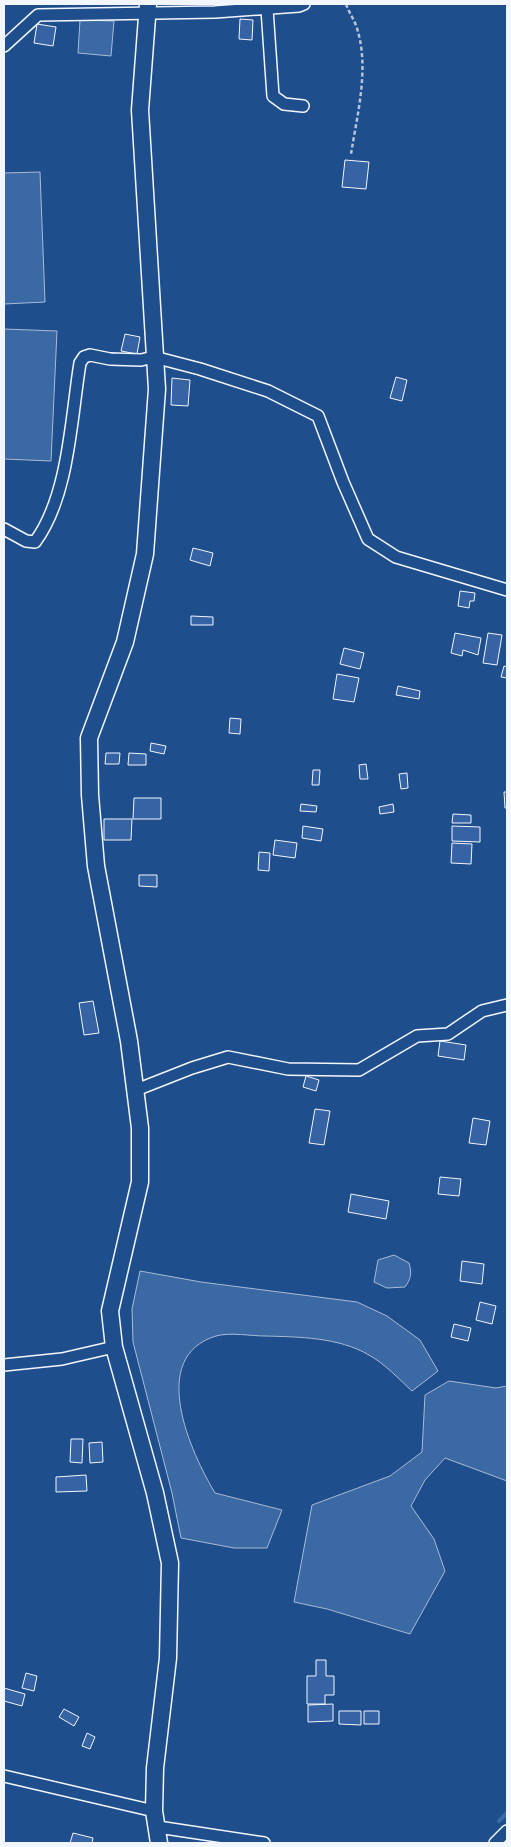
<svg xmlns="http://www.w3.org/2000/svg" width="511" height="1847" viewBox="0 0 511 1847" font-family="Figtree,sans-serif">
  <rect width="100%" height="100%" fill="#1f4e8c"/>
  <path fill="#3b69a3" stroke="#a8bbd7" d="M 80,20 L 114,21 L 111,56 L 78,53 Z
    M 40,172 L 45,302 L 4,304 L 4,173 Z
    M 4,329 L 57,331 L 51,461 L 4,459 Z
    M 394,1255 L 409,1263 C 412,1273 411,1279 405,1287 L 387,1288 L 374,1282 L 378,1260 Z
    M 140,1271 L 201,1282 L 357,1302 L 387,1316 L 420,1340 L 438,1371 L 412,1391 C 399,1379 385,1364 369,1355 C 338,1337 299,1337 265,1336 C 251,1336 230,1332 216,1336 C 147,1357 191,1453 215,1493 L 282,1510 L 267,1548 L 234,1548 L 181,1538 L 172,1493 L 133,1342 L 132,1309 Z
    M 449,1381 L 496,1388 L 507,1386 L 507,1481 L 445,1458 L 425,1480 L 411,1506 L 434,1539 L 445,1571 L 410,1634 L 327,1609 L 294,1602 L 312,1505 L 390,1476 L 422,1452 L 425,1395 Z"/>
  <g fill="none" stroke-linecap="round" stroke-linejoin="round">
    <path stroke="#3b69a3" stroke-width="4" d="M 499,1821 L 507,1813"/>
  </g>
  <path fill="#3563a3" stroke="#f2f6ff" d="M 240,19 L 253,20 L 252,40 L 239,39 Z
    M 37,24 L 56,27 L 53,46 L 34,43 Z
    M 345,160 L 369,162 L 366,189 L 342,187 Z
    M 125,334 L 140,337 L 137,354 L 121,351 Z
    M 396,377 L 407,380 L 402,401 L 390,398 Z
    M 172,378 L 190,380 L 188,406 L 171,405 Z
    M 193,548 L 213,553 L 210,566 L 190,560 Z
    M 460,591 L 475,593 L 474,601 L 470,601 L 469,608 L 458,606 Z
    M 191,616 L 213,617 L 213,625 L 191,625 Z
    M 455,633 L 481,638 L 478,655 L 463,650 L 462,656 L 451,653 Z
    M 488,633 L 502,635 L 497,665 L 483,663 Z
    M 344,648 L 364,653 L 360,669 L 340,664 Z
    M 504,666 L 507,667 L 507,678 L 501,677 Z
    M 337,674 L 359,678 L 354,702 L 333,699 Z
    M 398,686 L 420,691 L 419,699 L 396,695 Z
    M 230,718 L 241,719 L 240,734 L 229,733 Z
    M 151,743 L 166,746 L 164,754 L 150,751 Z
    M 106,753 L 120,753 L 119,764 L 105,764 Z
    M 129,753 L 146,754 L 146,765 L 128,765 Z
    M 366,764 L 368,779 L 360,779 L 359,765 Z
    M 313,770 L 320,770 L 319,785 L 312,785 Z
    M 407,773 L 408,788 L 401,789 L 399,774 Z
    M 504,792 L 507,792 L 507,808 L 505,808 Z
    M 134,798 L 161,798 L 161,819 L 133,819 Z
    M 301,804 L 317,806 L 316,812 L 300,811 Z
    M 393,804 L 394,812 L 380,814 L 379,807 Z
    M 453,814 L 471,815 L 471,823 L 452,823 Z
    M 104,819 L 132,819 L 131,840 L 104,840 Z
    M 303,826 L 323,829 L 321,841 L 302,838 Z
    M 452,826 L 480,827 L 480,842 L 452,841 Z
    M 275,840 L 297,843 L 295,858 L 273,855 Z
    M 452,843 L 472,844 L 471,864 L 451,863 Z
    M 259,852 L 270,853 L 269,871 L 258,870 Z
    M 139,875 L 157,875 L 157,887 L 139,886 Z
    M 93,1001 L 99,1033 L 84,1035 L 79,1003 Z
    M 440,1041 L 466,1045 L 464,1060 L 438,1056 Z
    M 306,1076 L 319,1080 L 316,1091 L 303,1087 Z
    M 315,1109 L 330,1111 L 324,1145 L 309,1143 Z
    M 473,1118 L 490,1121 L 486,1145 L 469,1143 Z
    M 440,1177 L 461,1179 L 459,1196 L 438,1194 Z
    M 351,1194 L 389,1201 L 386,1219 L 348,1212 Z
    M 462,1261 L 484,1264 L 482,1284 L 460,1281 Z
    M 480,1302 L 496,1306 L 492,1324 L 476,1320 Z
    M 454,1324 L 471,1328 L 468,1341 L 451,1337 Z
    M 71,1439 L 83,1439 L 82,1463 L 70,1462 Z
    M 102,1442 L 103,1462 L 90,1463 L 89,1443 Z
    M 86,1475 L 87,1491 L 56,1492 L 56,1477 Z
    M 316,1660 L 326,1660 L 326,1676 L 334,1676 L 334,1695 L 325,1695 L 325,1704 L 307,1704 L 307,1676 L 316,1676 Z
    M 26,1673 L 37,1676 L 34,1691 L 22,1688 Z
    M 4,1688 L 25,1694 L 22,1706 L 4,1701 Z
    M 333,1704 L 333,1721 L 308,1722 L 308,1705 Z
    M 64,1709 L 79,1717 L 74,1726 L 59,1717 Z
    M 339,1711 L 361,1711 L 361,1725 L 339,1724 Z
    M 364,1711 L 379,1711 L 379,1724 L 364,1724 Z
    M 87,1733 L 95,1737 L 90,1749 L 82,1746 Z
    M 73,1833 L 93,1838 L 92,1843 L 70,1843 Z"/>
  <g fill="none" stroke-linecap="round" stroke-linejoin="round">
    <defs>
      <path id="street" d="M 267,9 L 273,96 L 284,104 L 303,106
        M 4,46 L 38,15 L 215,12 L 299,6 L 304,4
        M 4,529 L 26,541 L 35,542 C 69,496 71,418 80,363 L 84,357 L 90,355 L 110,359 L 141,360 L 154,357 L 200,369 L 268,391 L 318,416 L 343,482 L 368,539 L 396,557 L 507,590
        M 136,1090 L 192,1068 L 228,1057 L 288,1069 L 359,1070 L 417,1036 L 448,1034 L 482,1011 L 507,1005
        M 4,1365 L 62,1359 L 114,1347
        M 4,1776 L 154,1811
        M 158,1827 L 264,1843
        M 495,1843 L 507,1831"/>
      <path id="secondary" d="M 148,4 L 140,110 L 157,389 L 145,554 L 125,642 L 89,738 L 90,795 L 96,866 L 129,1041 L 140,1128 L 140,1182 L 110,1311 L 114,1347 L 155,1493 L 170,1563 L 168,1658 L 155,1768 L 154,1811 L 159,1843"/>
    </defs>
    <use href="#street" stroke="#f2f6ff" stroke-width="14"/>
    <use href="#secondary" stroke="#f2f6ff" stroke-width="19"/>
    <path stroke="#b3c4dc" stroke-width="2.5" stroke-dasharray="4 2.5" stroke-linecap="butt" d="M 346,4 C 349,13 356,22 358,32 C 369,70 357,116 351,154"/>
    <use href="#street" stroke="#1f4e8c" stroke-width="11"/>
    <use href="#secondary" stroke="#1f4e8c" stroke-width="16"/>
  </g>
  <rect width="511" height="1847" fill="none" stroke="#f2f6ff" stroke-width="10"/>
</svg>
